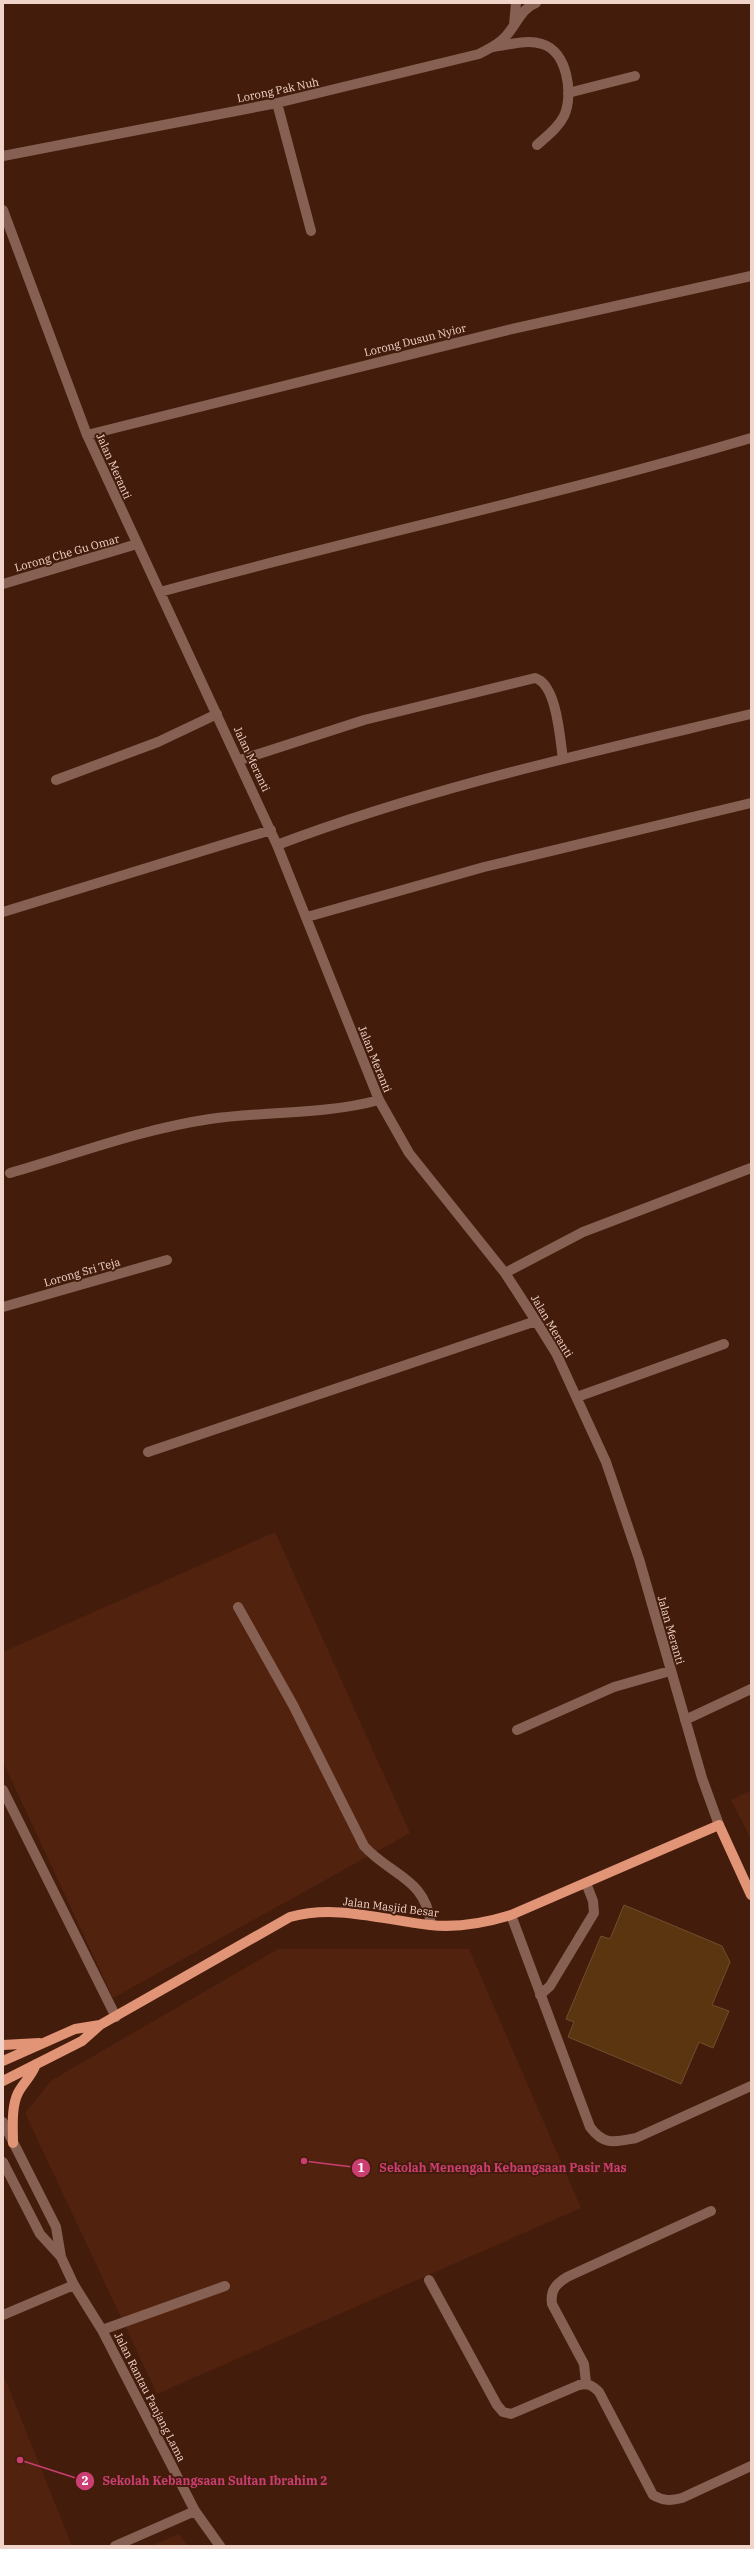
<svg xmlns="http://www.w3.org/2000/svg" width="754" height="2549" viewBox="0 0 754 2549" font-family="'IBM Plex Serif',serif">
  <rect width="100%" height="100%" fill="#441c0c"/>
  <path fill="#51220e" d="M 275,1532 L 410,1833 L 113,1998 L 3,1762 L 3,1652 Z
    M 751,1790 L 751,1839 L 731,1800 Z
    M 278,1949 L 469,1949 L 581,2208 L 157,2394 L 25,2113 L 52,2080 Z
    M 3,2374 L 72,2546 L 3,2546 Z
    M 179,2534 L 188,2546 L 151,2546 Z"/>
  <path fill="#5a3510" stroke="#714e2d" d="M 624,1905 L 722,1946 L 730,1962 L 712,2005 L 729,2011 L 713,2048 L 699,2042 L 681,2084 L 568,2037 L 574,2022 L 566,2019 L 601,1936 L 610,1939 Z"/>
  <g fill="none" stroke-linecap="round" stroke-linejoin="round">
    <path stroke="#866052" stroke-width="10" d="M 514,25 L 516,3
      M 493,47 C 509,45 527,39 542,44 C 567,51 574,94 564,116 C 558,128 547,136 537,145
      M 568,93 L 635,76
      M 277,103 L 311,231
      M 3,156 L 277,103 L 479,54 C 488,49 498,45 505,37 C 516,26 521,8 536,3
      M 3,210 L 87,435 L 277,845 L 379,1100 L 409,1153 L 505,1273 L 536,1321 L 556,1353 L 606,1462 L 639,1559 L 702,1778 L 719,1825
      M 87,435 L 512,329 L 751,276
      M 3,584 L 137,544
      M 160,592 C 356,538 555,496 751,438
      M 240,760 L 364,720 L 535,678 C 557,684 560,739 563,759
      M 56,780 L 158,742 L 217,714
      M 277,845 C 430,787 592,752 751,714
      M 3,912 L 271,830
      M 307,917 L 484,867 L 751,803
      M 10,1173 C 76,1154 142,1129 210,1119 C 266,1111 324,1115 379,1100
      M 505,1273 L 583,1232 L 751,1168
      M 3,1307 L 167,1260
      M 577,1397 L 724,1344
      M 148,1452 L 536,1321
      M 238,1607 L 293,1705 L 364,1846 C 391,1876 426,1878 431,1925
      M 685,1720 L 751,1689
      M 517,1730 L 614,1687 L 670,1671
      M 3,1790 L 116,2017
      M 511,1915 L 590,2127 C 604,2146 615,2142 636,2138 L 751,2086
      M 540,1995 L 550,1986 L 594,1913 L 593,1901 L 586,1883
      M 3,2122 L 56,2227 L 61,2257 L 74,2285 L 102,2330 L 195,2511 L 220,2546
      M 3,2162 L 40,2234 L 61,2257
      M 429,2280 L 497,2405 L 503,2412 L 511,2414 L 579,2385 C 588,2383 592,2385 599,2392 L 653,2495 C 663,2501 671,2501 682,2498 L 751,2466
      M 3,2315 L 74,2285
      M 102,2330 L 225,2286
      M 586,2383 L 584,2364 L 552,2304 C 550,2290 556,2284 567,2277 L 711,2211
      M 115,2546 L 195,2511"/>
    <path stroke="#e29477" stroke-width="10" d="M 3,2045 L 39,2043
      M 3,2061 L 75,2029 L 100,2025
      M 3,2081 L 82,2041 L 100,2025 L 290,1917 C 336,1904 383,1920 430,1925 C 457,1928 485,1923 511,1915 L 719,1825 L 751,1895
      M 13,2143 C 13,2128 11,2107 18,2093 C 23,2083 32,2076 36,2064"/>
  </g>
  <g text-anchor="middle" dominant-baseline="central" stroke-width="4" stroke-linejoin="round" paint-order="stroke">
    <g font-size="11" fill="#f0d4ca" stroke="#441c0c">
      <text transform="translate(278 90) rotate(-12)">Lorong Pak Nuh</text>
      <text transform="translate(415 340) rotate(-14)">Lorong Dusun Nyior</text>
      <text transform="translate(114 466) rotate(66)">Jalan Meranti</text>
      <text transform="translate(67 553) rotate(-16)">Lorong Che Gu Omar</text>
      <text transform="translate(252 759) rotate(65)">Jalan Meranti</text>
      <text transform="translate(375 1059) rotate(68)">Jalan Meranti</text>
      <text transform="translate(82 1272) rotate(-16)">Lorong Sri Teja</text>
      <text transform="translate(552 1326) rotate(59)">Jalan Meranti</text>
      <text transform="translate(671 1630) rotate(74)">Jalan Meranti</text>
      <text transform="translate(391 1907) rotate(7)">Jalan Masjid Besar</text>
      <text transform="translate(150 2397) rotate(63)">Jalan Rantau Panjang Lama</text>
    </g>
  </g>
  <path fill="none" stroke="#cb3e71" stroke-width="1.5" d="M304 2161L361 2168M20 2460L85 2481"/>
  <g fill="#cb3e71" stroke="#441c0c" stroke-width="1.5">
    <circle cx="304" cy="2161" r="4"/>
    <circle cx="20" cy="2460" r="4"/>
    <circle cx="361" cy="2168" r="10"/>
    <circle cx="85" cy="2481" r="10"/>
  </g>
  <g font-size="12" text-anchor="middle" font-weight="bold" fill="#fff">
    <text x="361" y="2172">1</text>
    <text x="85" y="2485">2</text>
  </g>
  <g font-size="12" text-anchor="middle" font-weight="bold" fill="#cb3e71" stroke="#441c0c" stroke-width="4" stroke-linejoin="round" paint-order="stroke">
    <text x="503" y="2172">Sekolah Menengah Kebangsaan Pasir Mas</text>
    <text x="215" y="2485">Sekolah Kebangsaan Sultan Ibrahim 2</text>
  </g>
  <rect width="754" height="2549" fill="none" stroke="#f0d4ca" stroke-width="8"/>
</svg>
